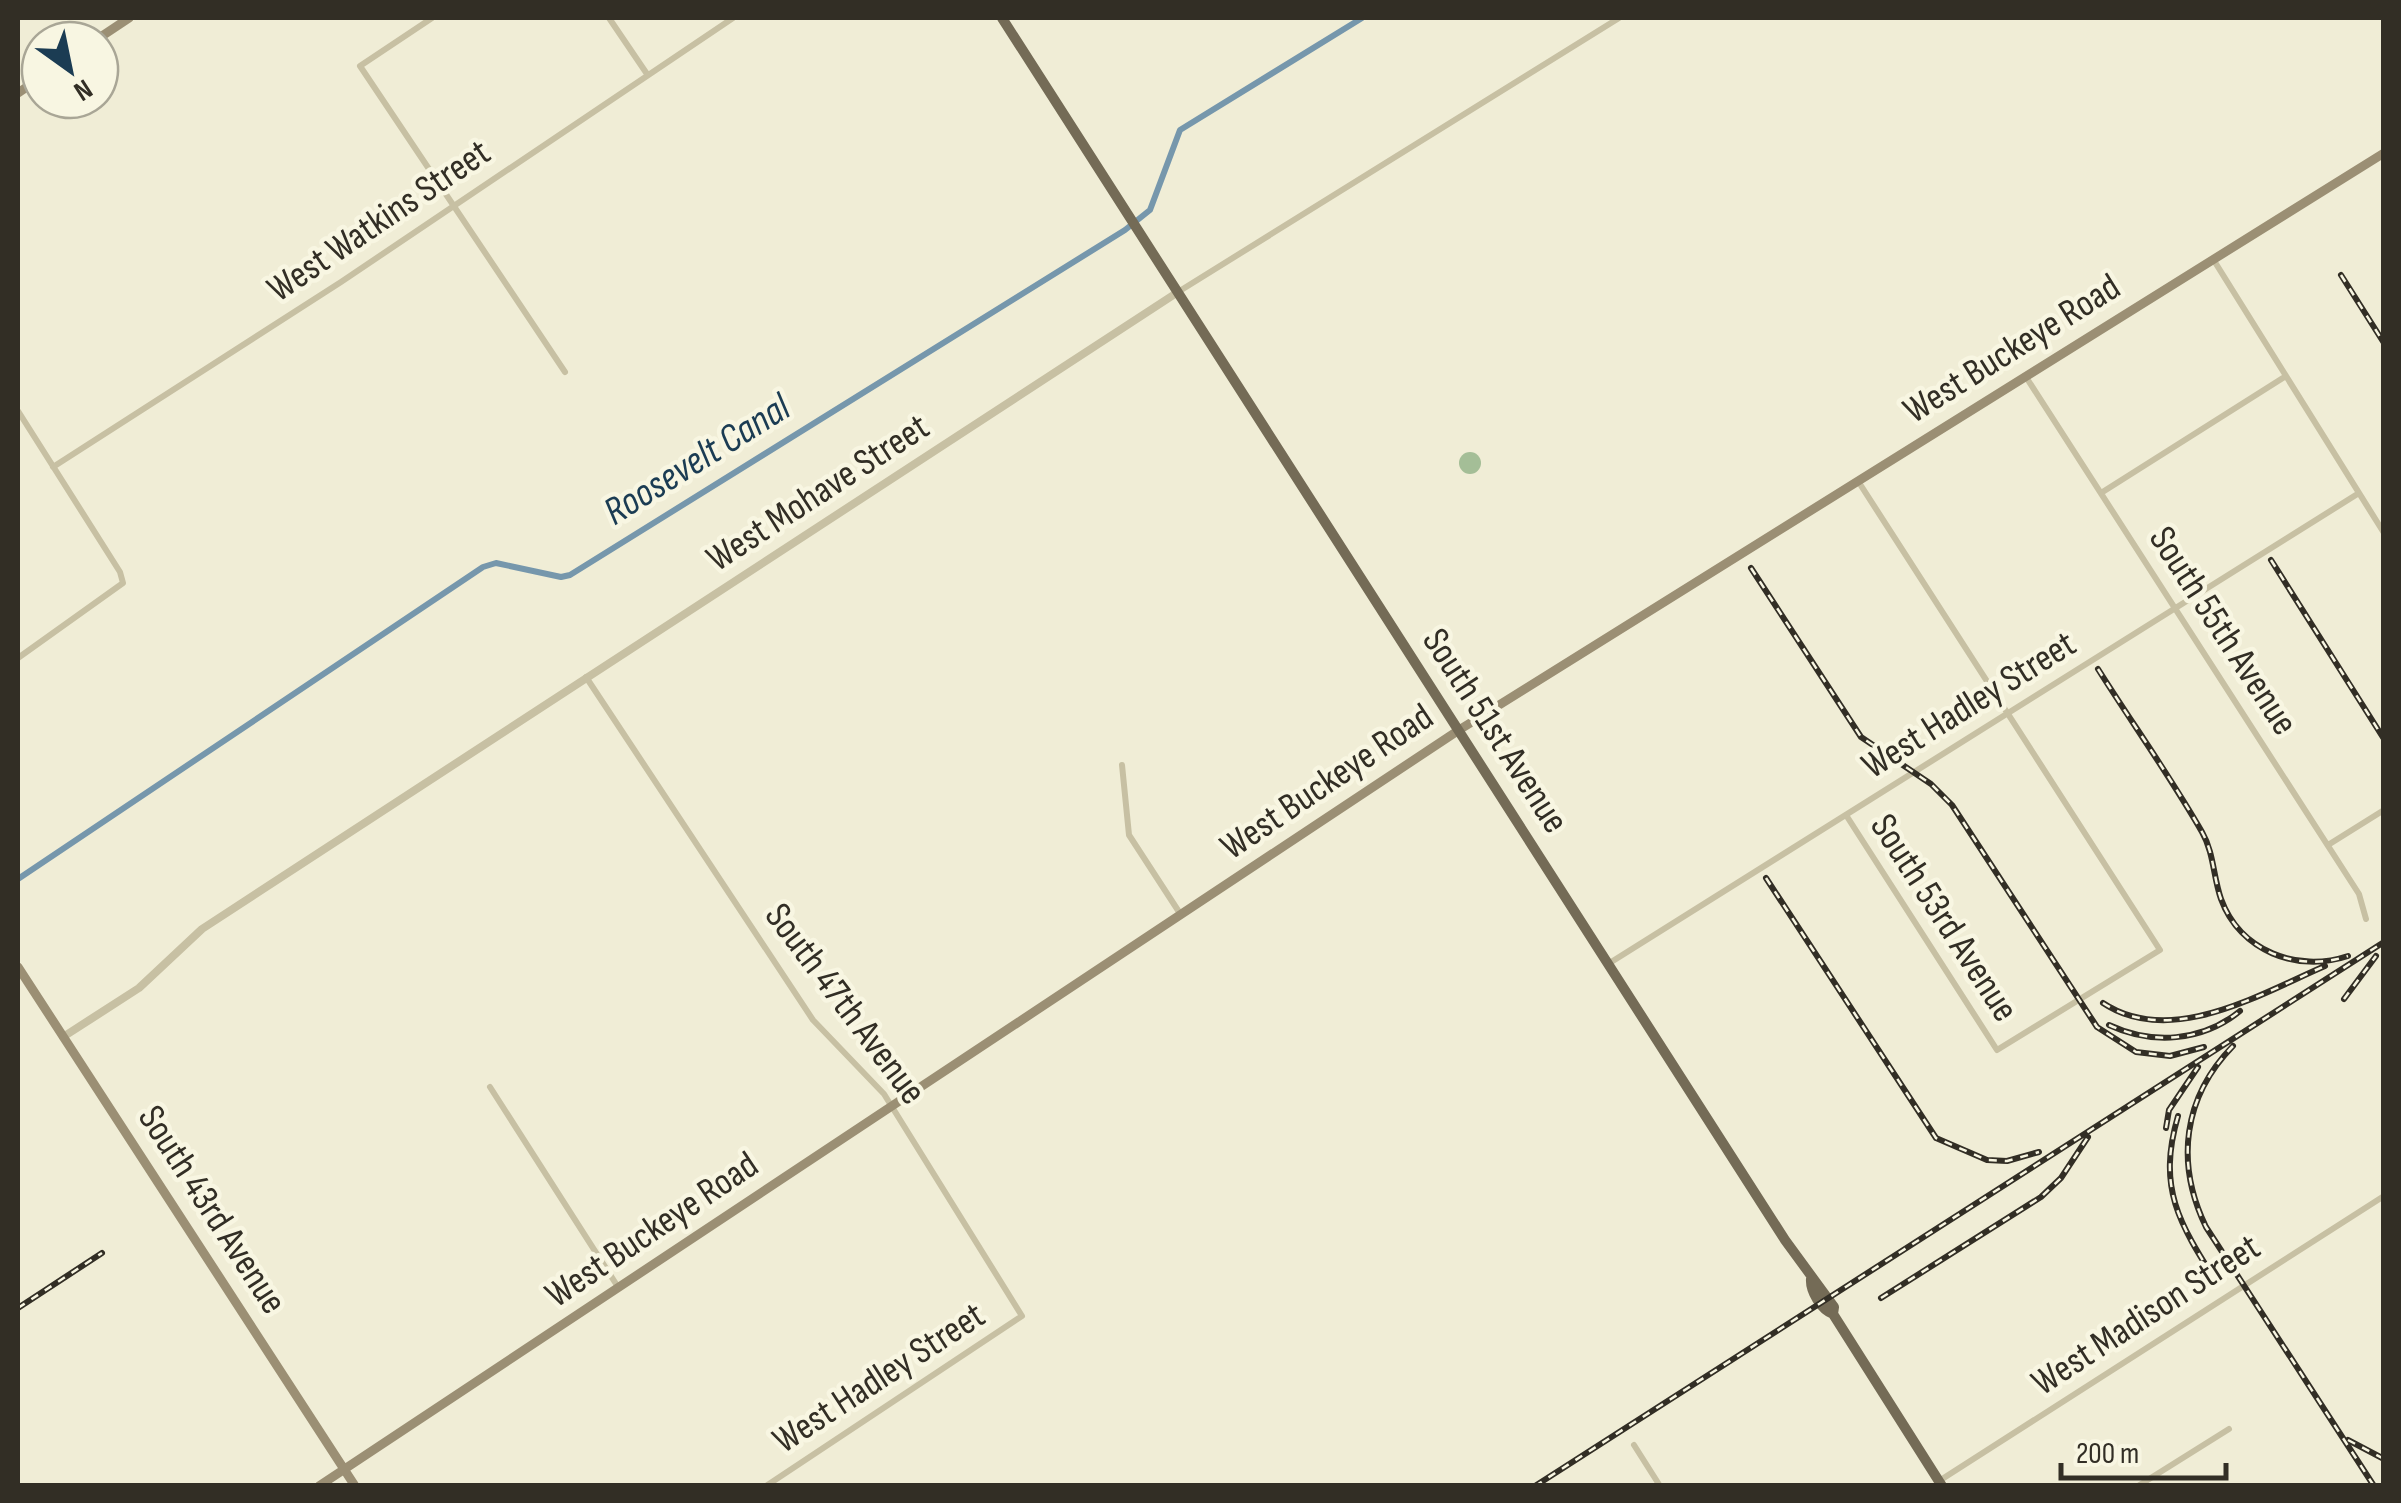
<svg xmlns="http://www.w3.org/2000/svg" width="2401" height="1503" viewBox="0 0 2401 1503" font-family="'Sofia Sans Condensed',sans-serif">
  <rect width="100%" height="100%" fill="#f0edd6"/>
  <path fill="#a4be97" d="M1459 463a11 11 0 1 1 22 0a11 11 0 1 1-22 0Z"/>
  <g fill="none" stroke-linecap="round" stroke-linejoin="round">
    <path stroke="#7697ac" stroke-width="6" d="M 18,879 L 483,567 L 496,563 L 561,577 L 570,575 L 1125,230 L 1150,210 L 1180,130 L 1362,18"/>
    <path stroke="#c7c0a3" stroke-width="6" d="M 432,18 L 360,66 L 565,372
      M 609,18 L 647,74
      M 2213,259 L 2384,533
      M 1178,292 L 1619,18
      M 2026,377 L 2359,894 L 2366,919
      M 18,411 L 120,572 L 123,583 L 18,658
      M 53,467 L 341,282 L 733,18
      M 2101,493 L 2286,376
      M 586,677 L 813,1020 L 884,1094 L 1022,1316 L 766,1486
      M 1122,765 L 1129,835 L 1181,915
      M 1846,815 L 1997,1050 L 2160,950 L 1858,481
      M 2328,845 L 2384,810
      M 1608,964 L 2359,493
      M 490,1087 L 618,1287
      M 1634,1445 L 1660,1486
      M 1939,1481 L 2384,1196
      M 2138,1486 L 2229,1429"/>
    <path stroke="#c7c0a3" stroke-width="8" d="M 63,1037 L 139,988 L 202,929 L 1178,292"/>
    <path stroke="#9b8f74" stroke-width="9" d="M 96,40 L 129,18
      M 18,93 L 40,78
      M 18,967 L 355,1486
      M 319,1486 L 1459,730 L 2384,153"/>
    <path stroke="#746b56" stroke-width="10" d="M 1002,18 L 1785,1240 L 1834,1307 L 1833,1314
      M 1811,1279 C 1810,1291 1821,1310 1833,1314 L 1942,1486"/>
    <defs>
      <path id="rail" d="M 2341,275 L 2384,343
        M 2271,560 L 2384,739
        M 1751,568 L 1861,737 L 1931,784 L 1952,805 L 2097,1027 L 2136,1052 L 2170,1056 L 2204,1047
        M 2098,669 C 2132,723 2170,776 2202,832 C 2214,853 2213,876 2221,899 C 2240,951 2297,973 2348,956
        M 1766,878 L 1936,1138 L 1987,1160 L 2007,1161 L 2039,1152
        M 2344,999 L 2376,956
        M 2103,1003 C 2171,1048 2260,994 2325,966
        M 2109,1025 C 2152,1045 2202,1042 2240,1011
        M 2233,1046 C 2183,1097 2175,1163 2206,1227 L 2374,1486
        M 2178,1116 C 2157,1188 2179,1223 2217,1283
        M 2166,1128 L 2169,1110 L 2198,1067
        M 1881,1298 L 2041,1197 L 2061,1178 L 2088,1137
        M 18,1308 L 102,1253
        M 2348,1440 L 2384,1459
        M 1535,1486 L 2384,942"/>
    </defs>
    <use href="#rail" stroke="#322e25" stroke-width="6"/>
    <use href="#rail" stroke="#f8f6e2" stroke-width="2.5" stroke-dasharray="8" stroke-linecap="butt"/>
  </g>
  <g text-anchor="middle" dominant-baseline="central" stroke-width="9" stroke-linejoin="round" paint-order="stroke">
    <g font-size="38" fill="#322e25" stroke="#f8f6e2">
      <text transform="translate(379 221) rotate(-34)">West Watkins Street</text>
      <text transform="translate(2012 349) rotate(-32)">West Buckeye Road</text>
      <text transform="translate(818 493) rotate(-33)">West Mohave Street</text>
      <text transform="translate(2223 631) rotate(57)">South 55th Avenue</text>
      <text transform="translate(1969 705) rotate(-32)">West Hadley Street</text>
      <text transform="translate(1495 731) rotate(57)">South 51st Avenue</text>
      <text transform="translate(1327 782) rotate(-34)">West Buckeye Road</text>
      <text transform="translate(1944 918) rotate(57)">South 53rd Avenue</text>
      <text transform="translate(845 1004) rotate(53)">South 47th Avenue</text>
      <text transform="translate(212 1210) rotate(57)">South 43rd Avenue</text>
      <text transform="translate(652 1230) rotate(-34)">West Buckeye Road</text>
      <text transform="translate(2146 1315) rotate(-33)">West Madison Street</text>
      <text transform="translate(879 1378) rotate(-33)">West Hadley Street</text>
    </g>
    <g font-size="40" font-style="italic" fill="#1b3c53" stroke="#f8f6e2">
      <text transform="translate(697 460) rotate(-32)">Roosevelt Canal</text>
    </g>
  </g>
  <rect width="2401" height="1503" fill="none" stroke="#322e25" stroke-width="40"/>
  <g transform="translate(70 70) rotate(147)"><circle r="48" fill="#f8f6e2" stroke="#a9a696" stroke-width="2.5"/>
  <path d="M0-8L18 38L0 25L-18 38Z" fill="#1b3c53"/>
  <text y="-15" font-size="28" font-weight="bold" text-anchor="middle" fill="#322e25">N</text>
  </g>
  <path d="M2061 1463v15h165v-15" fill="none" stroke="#322e25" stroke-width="5"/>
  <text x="2076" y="1463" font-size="30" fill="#322e25" stroke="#f8f6e2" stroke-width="8" paint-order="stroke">200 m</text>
</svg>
